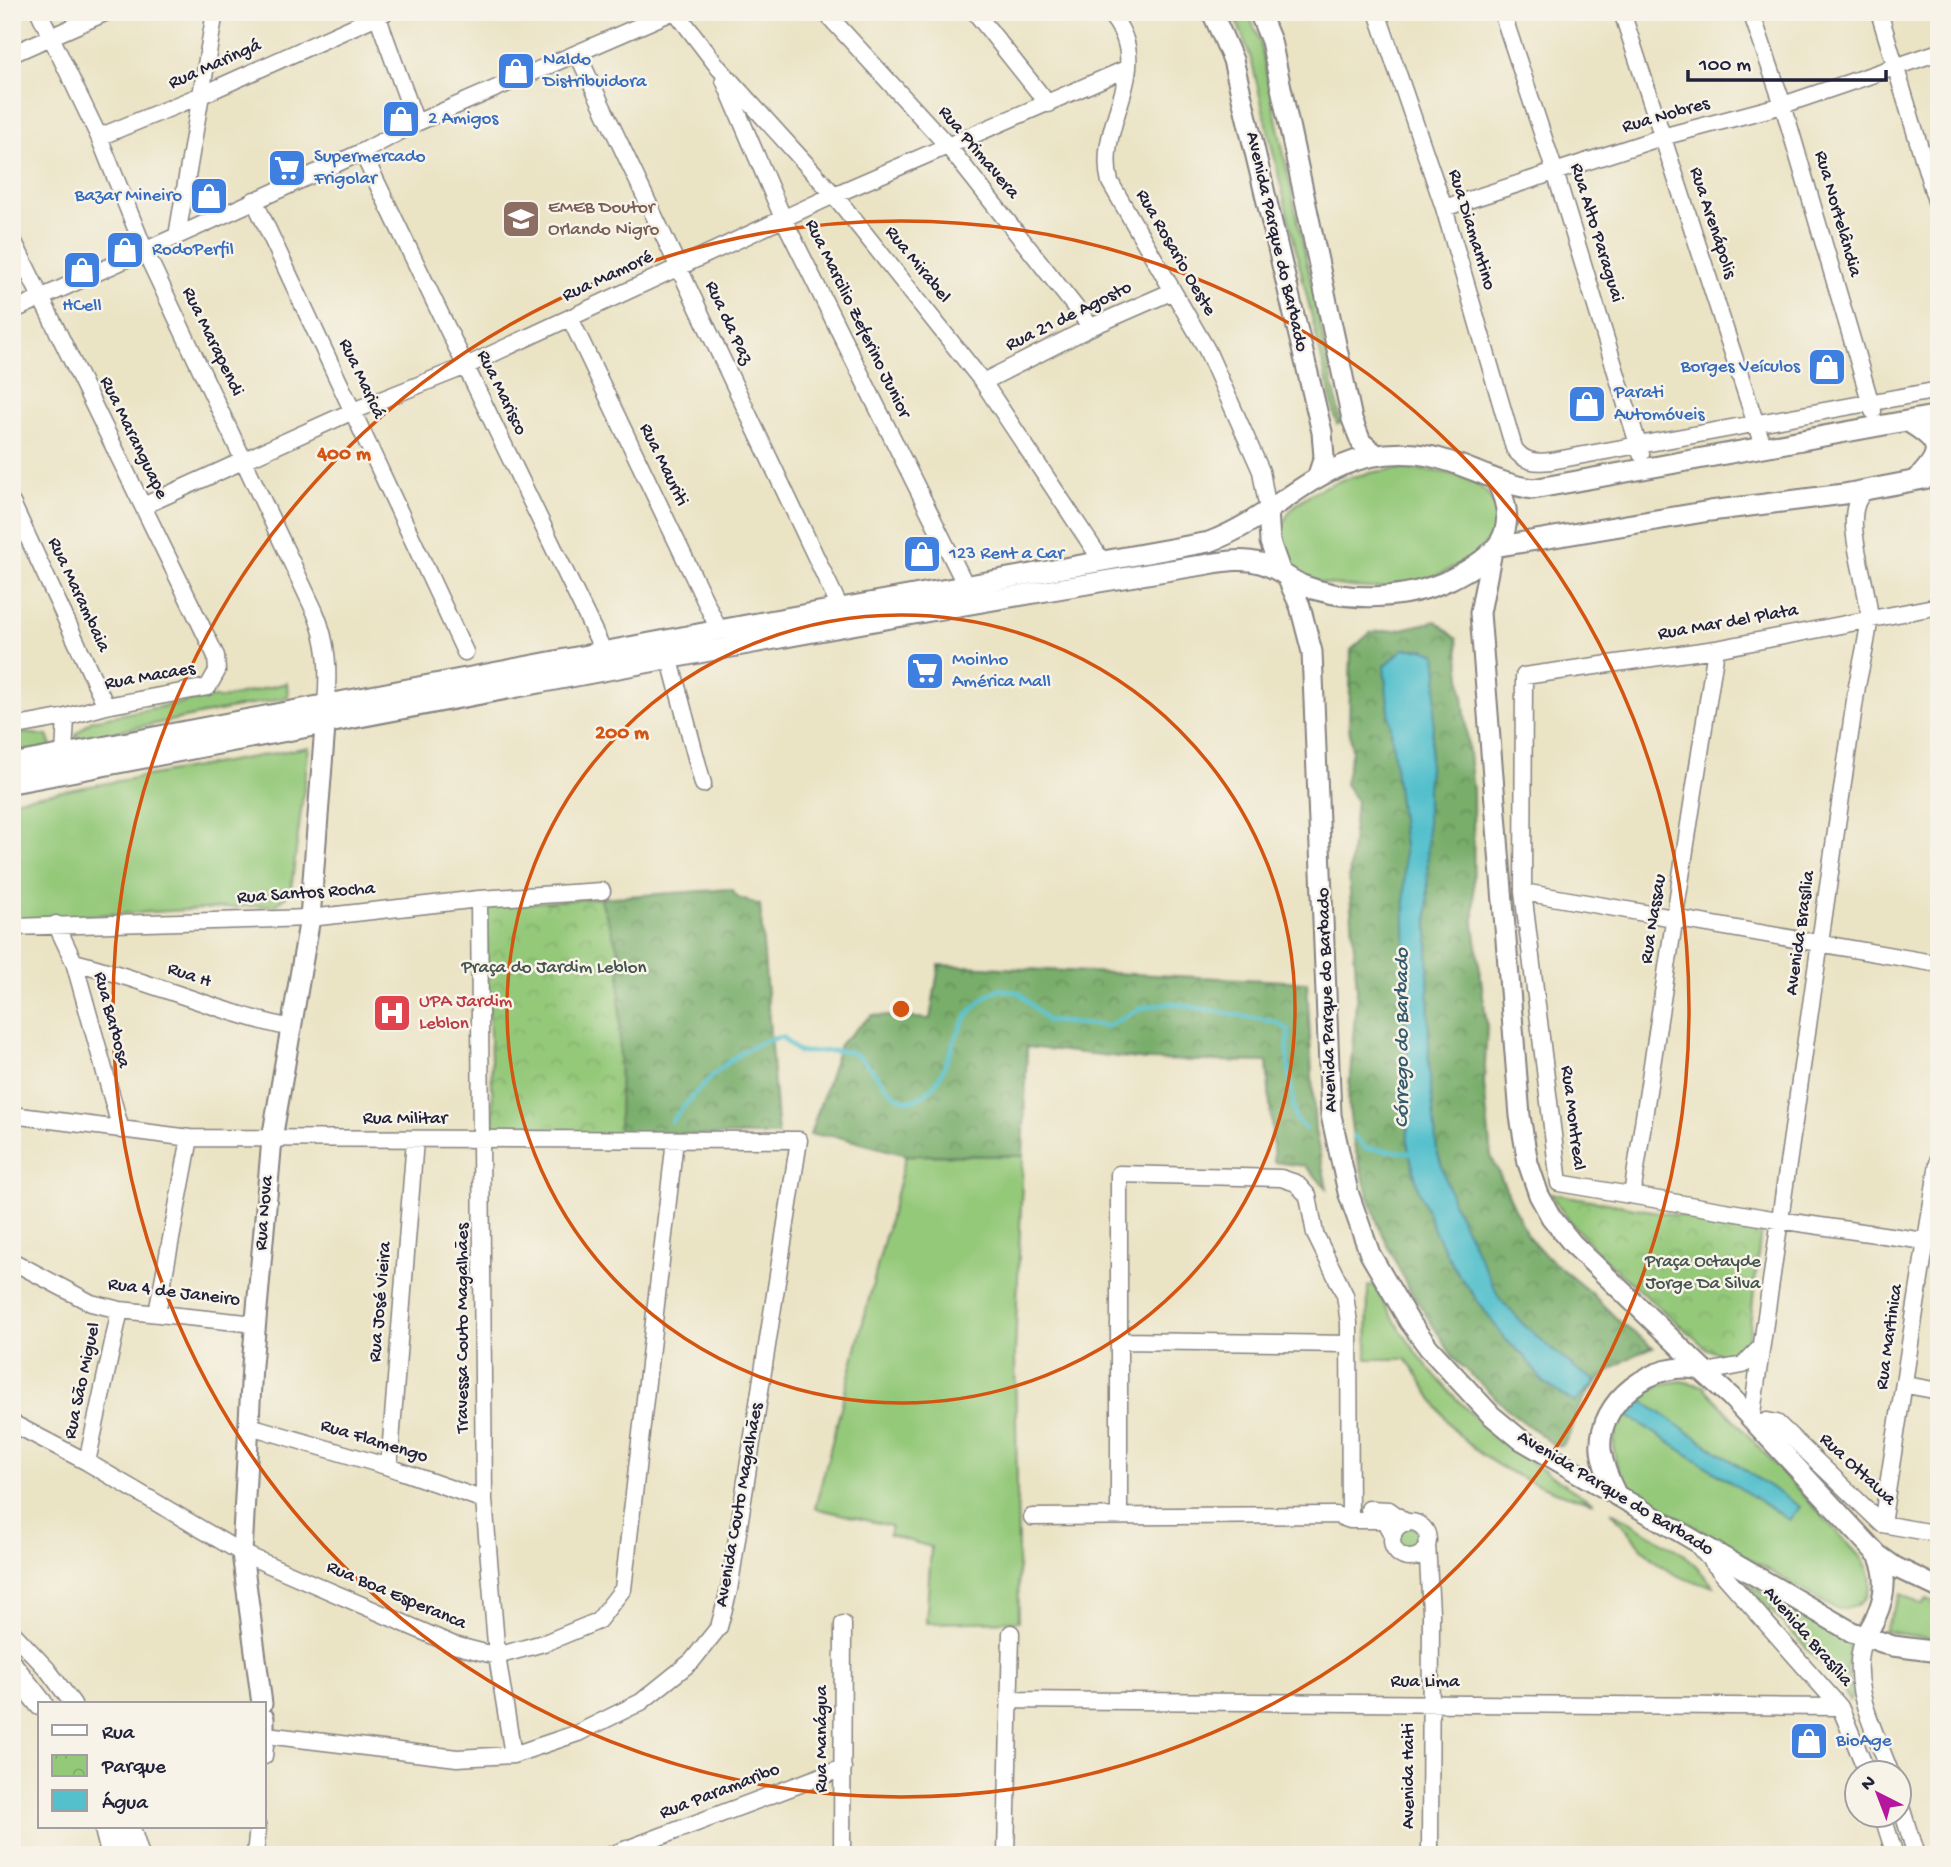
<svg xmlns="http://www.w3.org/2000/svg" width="1951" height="1867" viewBox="0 0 1951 1867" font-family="'Gochi Hand',sans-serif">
  <defs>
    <pattern id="forest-crowns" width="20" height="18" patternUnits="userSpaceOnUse" patternTransform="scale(1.75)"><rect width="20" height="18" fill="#78ad6a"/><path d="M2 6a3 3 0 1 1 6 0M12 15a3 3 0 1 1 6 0" fill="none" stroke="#628c58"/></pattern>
    <pattern id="park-crowns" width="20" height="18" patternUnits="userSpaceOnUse" patternTransform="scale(1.75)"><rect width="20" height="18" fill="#95c97a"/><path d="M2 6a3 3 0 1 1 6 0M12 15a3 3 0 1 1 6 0" fill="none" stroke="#80ac6a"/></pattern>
  </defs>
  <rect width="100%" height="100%" fill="#f7f3e8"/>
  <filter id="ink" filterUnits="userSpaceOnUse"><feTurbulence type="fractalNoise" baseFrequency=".0143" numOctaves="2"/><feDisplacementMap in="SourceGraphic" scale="14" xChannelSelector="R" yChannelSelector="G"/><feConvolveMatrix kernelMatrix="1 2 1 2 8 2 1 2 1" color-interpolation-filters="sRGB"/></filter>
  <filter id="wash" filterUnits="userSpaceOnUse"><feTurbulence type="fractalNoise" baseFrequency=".00686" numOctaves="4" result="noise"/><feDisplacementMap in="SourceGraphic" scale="28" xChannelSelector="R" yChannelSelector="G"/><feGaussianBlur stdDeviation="1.57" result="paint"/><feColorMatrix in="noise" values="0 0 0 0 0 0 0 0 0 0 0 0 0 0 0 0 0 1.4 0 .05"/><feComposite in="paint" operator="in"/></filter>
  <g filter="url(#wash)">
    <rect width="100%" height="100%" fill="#eae3c4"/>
    <path fill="#95c97a" stroke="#5c765a" stroke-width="2" d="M 1233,12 L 1248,12 L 1260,42 L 1341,423 L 1337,424 L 1251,58 Z
      M 1397,469 C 1423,470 1457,470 1479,486 C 1486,490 1492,499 1494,507 C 1508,550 1437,579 1404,585 C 1380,590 1354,588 1330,584 C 1310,581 1291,576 1284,555 C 1264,494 1351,474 1397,469 Z
      M 287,683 L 288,697 L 75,740 L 77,733 L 92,720 L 206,698 L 224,698 Z
      M 26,733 L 47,736 L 52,748 L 12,755 L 12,735 Z
      M 309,747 L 291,891 L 276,905 L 12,920 L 12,800 Z
      M 906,1155 L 1023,1156 L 1015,1352 L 1019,1621 L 926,1623 L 931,1547 L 889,1535 L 891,1526 L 815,1508 Z
      M 1374,1285 C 1427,1386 1498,1445 1594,1503 C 1544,1489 1487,1469 1452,1427 C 1435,1406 1423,1381 1406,1359 L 1367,1359 L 1368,1286 Z
      M 1681,1381 L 1703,1386 L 1863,1560 C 1881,1585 1865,1614 1833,1608 L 1629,1488 C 1593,1442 1626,1386 1681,1381 Z
      M 1611,1511 L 1685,1555 L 1714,1586 C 1659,1578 1645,1550 1611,1511 Z
      M1396 1541a14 14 0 1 1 28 0a14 14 0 1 1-28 0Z
      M 1743,1581 L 1850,1643 L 1847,1670 L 1853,1697 L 1850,1701 L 1835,1678 Z
      M 1901,1594 L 1922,1605 L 1927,1599 L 1939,1604 L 1939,1640 L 1884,1631 Z"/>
    <path fill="url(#forest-crowns)" stroke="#4d6852" stroke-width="2" d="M 1436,621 L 1457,639 L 1473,791 L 1474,924 L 1487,1026 L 1484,1084 L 1491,1156 L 1527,1235 L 1547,1257 L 1592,1294 L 1621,1323 L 1653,1347 C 1622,1359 1593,1379 1578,1410 C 1572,1422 1571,1437 1562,1446 L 1554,1445 L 1512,1413 L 1455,1360 L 1405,1282 L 1379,1227 L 1367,1191 L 1354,1145 L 1348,1101 L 1357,990 L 1349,879 L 1356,800 L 1345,784 L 1352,750 L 1349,726 L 1351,650 L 1371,632 L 1397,630 Z
      M 731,889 L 738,898 L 760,905 L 778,1135 L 619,1135 L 620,955 L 600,898 Z
      M 939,965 L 1307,982 L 1315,1131 L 1327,1188 L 1305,1166 L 1274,1162 L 1267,1062 L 1147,1060 L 1027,1047 L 1023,1156 L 906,1155 L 835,1136 L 810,1135 L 840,1044 L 872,1015 L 930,1019 Z"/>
    <path fill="url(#park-crowns)" stroke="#5c765a" stroke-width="2" d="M 600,898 L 620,955 L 619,1135 L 494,1136 L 485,906 Z
      M 1550,1193 L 1761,1230 L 1748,1343 L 1743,1353 L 1728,1358 L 1707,1349 C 1656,1302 1586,1253 1550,1193 Z"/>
    <path fill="#53c0cc" stroke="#3a7184" stroke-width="2" d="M 1403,649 L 1423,649 L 1436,654 L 1438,673 L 1427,790 L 1429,1068 L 1437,1151 L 1454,1205 L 1500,1299 L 1524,1325 L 1577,1370 L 1596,1381 L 1575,1403 L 1543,1382 L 1524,1356 L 1505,1339 L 1454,1268 L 1435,1232 L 1418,1188 L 1408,1147 L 1404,848 L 1384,667 Z
      M 1641,1400 L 1800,1507 L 1789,1520 L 1627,1415 Z"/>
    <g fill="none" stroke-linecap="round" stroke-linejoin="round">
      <path stroke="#53c0cc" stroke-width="4.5" d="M 672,1121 C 698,1088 738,1043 782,1037 L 798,1052 C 814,1053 837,1048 852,1053 C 875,1061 894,1118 923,1095 C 932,1089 939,1080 943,1070 C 958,1034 961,1009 999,989 L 1020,993 L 1047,1021 L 1108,1026 L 1141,1008 L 1170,1003 L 1276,1022 L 1289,1031 L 1287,1052 L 1295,1119 L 1306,1129
        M 1353,1136 L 1365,1148 L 1413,1153"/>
    </g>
  </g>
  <g filter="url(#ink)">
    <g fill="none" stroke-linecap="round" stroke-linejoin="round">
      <defs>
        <path id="minor" d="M 39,12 L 99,137 L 145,251 L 315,612 C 328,643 329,671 326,704
          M 376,12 L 416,123
          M 676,12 L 718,67 L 834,195 L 983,382 L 1102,561
          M 825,12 L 947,145 L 1091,327
          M 975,12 L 1048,104
          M 1108,12 C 1160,67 1094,120 1110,182 L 1207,350 L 1261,471 L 1268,510
          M 1377,12 L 1444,208 L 1514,448 C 1523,462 1536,463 1551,461 L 1939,390
          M 1502,12 L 1555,172 L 1641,454
          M 1622,12 L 1763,446
          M 1751,12 L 1783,105 L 1873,411
          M 1879,12 L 1939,211
          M 577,53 L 841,610
          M 12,54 L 107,12
          M 724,80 L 783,218 L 966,586
          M 99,137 L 204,94 L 386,12
          M 362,152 L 604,652
          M 254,200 L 465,652
          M 1444,208 L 1662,137 L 1783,105 L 1939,52
          M 177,236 L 215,12
          M 12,238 L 216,656 L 217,671 L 208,687 L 106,706 L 66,717 L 64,754
          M 12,311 L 362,152 L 416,123 L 672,12
          M 570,318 L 719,630
          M 983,382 L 1091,327 L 1173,291
          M 12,503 L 106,706
          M 143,506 L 353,411 L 464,367 L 834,195 L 1128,68
          M 1939,606 L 1716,649 L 1524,676 L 1523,892 L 1559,1183 L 1778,1220 L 1939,1243
          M 670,660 L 703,784
          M 12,727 L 66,717
          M 1523,892 L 1939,964
          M 479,899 L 484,1500 L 497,1656 L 513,1755
          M 56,924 L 74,962 L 121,1130
          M 12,927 L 310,918 L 479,899 L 602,891
          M 74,962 C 148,980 217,1012 291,1028
          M 12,1115 L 190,1138 L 799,1140 L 729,1590 L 719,1627 L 692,1661 L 641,1702 L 578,1733 L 513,1755 L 457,1758 L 266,1735 L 264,1756
          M 1632,1195 L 1716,649
          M 12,1261 L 91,1303 L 120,1310 L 256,1324
          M 157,1313 L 190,1138
          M 1119,1341 L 1348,1344
          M 1706,1372 L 1743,1365 L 1761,1347
          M 1906,1385 L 1939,1391
          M 1751,1420 L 1857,686 C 1861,665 1867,643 1869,621 C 1872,590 1835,509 1867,490
          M 12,1423 L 87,1462 L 242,1553 L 454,1645 L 497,1656 L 547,1642 L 598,1621 L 623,1589 L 675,1140
          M 250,1426 L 389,1467 L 484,1500
          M 1757,1426 L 1767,1421 L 1777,1423 L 1882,1524 L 1939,1534
          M 87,1462 L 120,1310
          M 389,1467 L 415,1140
          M 1369,1509 L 1389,1510 L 1407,1523
          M 1119,1515 L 1119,1174 L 1281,1178 L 1296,1183 L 1308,1196 L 1315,1234 L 1345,1295 L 1349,1323 L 1350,1520
          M 1032,1517 L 1336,1515 L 1350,1520 L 1384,1520 L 1393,1536
          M1392 1540a18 18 0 1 1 36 0a18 18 0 1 1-36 0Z
          M 1882,1524 L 1939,1157
          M 1427,1544 L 1431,1612 L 1430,1855
          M 1699,1547 L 1840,1707 L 1867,1772
          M 12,1632 L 47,1669 L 73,1704
          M 1864,1638 C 1847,1683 1875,1730 1890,1772
          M 1009,1700 L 1840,1707
          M 1898,1797 L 1916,1855
          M 1882,1814 L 1895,1855
          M 255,1855 L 258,1827
          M 611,1855 L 843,1768
          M 842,1855 L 843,1624
          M 1006,1855 L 1011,1633"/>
        <path id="major" d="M 1212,12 L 1233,60 L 1322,432 L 1324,457 L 1318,475
          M 1259,12 L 1271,41 L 1352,419 L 1361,442 L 1377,455
          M 1908,422 C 1941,442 1944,451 1917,479
          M 1268,510 L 1270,542 L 1280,570
          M 1500,546 L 1710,511 L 1844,494 L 1939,476
          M 1491,556 L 1480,613 L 1520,1116 L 1528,1163 L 1539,1195 L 1551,1217 L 1572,1243 L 1706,1372
          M 1287,577 L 1300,606 L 1312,652 L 1331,1115 L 1348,1192 L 1370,1254 L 1409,1321 L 1429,1348 L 1491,1415 L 1520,1439 L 1852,1632 L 1893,1646 L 1939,1652
          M 12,764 L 719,630 L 1209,542 C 1285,514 1324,446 1416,454 C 1460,459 1491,483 1533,489 L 1939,415
          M 12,783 C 407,709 800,630 1196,566 C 1217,563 1239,557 1260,563 C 1276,567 1287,578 1302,585 C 1347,603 1407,600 1451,579 C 1496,556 1523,533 1496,480
          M 1617,1496 C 1610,1482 1603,1466 1601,1450 C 1597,1401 1655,1358 1701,1370 L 1731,1397 L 1878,1555 L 1895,1567 L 1939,1588
          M 1864,1638 C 1880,1614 1892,1583 1878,1555
          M 262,1704 L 242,1553 L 252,1365 L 272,1139 L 310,918 L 326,714
          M 264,1718 L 264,1735"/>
        <path id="highway" d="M 12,1667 L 41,1704
          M 106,1827 L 113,1855
          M 128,1827 L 137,1855"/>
      </defs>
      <use href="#minor" stroke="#868280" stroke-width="19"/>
      <use href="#major" stroke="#868280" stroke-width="23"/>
      <use href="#highway" stroke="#868280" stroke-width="26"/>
      <use href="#minor" stroke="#fff" stroke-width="16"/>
      <use href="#major" stroke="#fff" stroke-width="19"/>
      <use href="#highway" stroke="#fff" stroke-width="23"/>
    </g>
  </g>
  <g fill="none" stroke="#d45411" stroke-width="3.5">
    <circle cx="901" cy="1009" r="394"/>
    <circle cx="901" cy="1009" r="788"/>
  </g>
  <defs>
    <symbol id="shop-square" viewBox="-11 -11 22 22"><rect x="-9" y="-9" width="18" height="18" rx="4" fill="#3f7fe0" stroke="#f7f3e8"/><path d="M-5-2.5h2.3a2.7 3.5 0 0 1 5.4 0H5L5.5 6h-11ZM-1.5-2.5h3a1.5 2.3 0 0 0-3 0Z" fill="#fff"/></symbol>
    <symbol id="supermarket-square" viewBox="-11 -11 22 22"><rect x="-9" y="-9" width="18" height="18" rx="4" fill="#3f7fe0" stroke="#f7f3e8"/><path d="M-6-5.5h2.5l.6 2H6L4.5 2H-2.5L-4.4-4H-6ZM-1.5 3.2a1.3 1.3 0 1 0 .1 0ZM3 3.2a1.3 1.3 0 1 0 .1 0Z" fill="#fff"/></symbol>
    <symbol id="school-square" viewBox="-11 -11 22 22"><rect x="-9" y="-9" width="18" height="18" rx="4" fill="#8d6e63" stroke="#f7f3e8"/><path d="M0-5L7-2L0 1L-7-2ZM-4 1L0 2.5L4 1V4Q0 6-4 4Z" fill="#fff"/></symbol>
    <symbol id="hospital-square" viewBox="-11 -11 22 22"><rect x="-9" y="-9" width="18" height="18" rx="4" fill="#e0444e" stroke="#f7f3e8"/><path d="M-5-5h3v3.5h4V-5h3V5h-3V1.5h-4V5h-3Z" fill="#fff"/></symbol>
  </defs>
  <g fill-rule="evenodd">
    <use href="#shop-square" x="494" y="49" width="44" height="44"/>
    <use href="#shop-square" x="379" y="97" width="44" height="44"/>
    <use href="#supermarket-square" x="265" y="146" width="44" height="44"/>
    <use href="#shop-square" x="187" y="174" width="44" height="44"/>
    <use href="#school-square" x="499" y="197" width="44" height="44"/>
    <use href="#shop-square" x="103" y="228" width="44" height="44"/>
    <use href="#shop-square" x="60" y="248" width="44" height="44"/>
    <use href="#shop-square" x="1805" y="345" width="44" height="44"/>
    <use href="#shop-square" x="1565" y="382" width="44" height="44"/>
    <use href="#shop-square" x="900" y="532" width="44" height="44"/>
    <use href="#supermarket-square" x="903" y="649" width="44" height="44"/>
    <use href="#hospital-square" x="370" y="991" width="44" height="44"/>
    <use href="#shop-square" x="1787" y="1719" width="44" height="44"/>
  </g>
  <g text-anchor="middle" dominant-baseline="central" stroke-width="5" stroke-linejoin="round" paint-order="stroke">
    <g font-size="19" fill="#366cbe" stroke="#f7f3e8" text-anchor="start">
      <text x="543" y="60">Naldo<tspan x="543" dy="22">Distribuidora</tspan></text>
      <text x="428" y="119">2 Amigos</text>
      <text x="314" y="157">Supermercado<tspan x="314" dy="22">Frigolar</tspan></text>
      <text x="182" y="196" text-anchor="end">Bazar Mineiro</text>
      <text x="152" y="250">RodoPerfil</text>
      <text x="82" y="306" text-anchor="middle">HCell</text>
      <text x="1800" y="367" text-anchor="end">Borges Veículos</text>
      <text x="1614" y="393">Parati<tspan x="1614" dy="22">Automóveis</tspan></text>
      <text x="949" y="554">123 Rent a Car</text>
      <text x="952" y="660">Moinho<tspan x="952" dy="22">América Mall</tspan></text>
      <text x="1836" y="1741">BioAge</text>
    </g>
    <g font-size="19" fill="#22223b" stroke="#f7f3e8">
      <text transform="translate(215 65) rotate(-24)">Rua Maringá</text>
      <text transform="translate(1666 116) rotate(-16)">Rua Nobres</text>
      <text transform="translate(978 153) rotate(50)">Rua Primavera</text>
      <text transform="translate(1837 214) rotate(74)">Rua Nortelândia</text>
      <text transform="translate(1712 223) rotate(72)">Rua Arenápolis</text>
      <text transform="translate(1471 230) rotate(73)">Rua Diamantino</text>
      <text transform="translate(1596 233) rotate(73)">Rua Alto Paraguai</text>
      <text transform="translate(1276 242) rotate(77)">Avenida Parque do Barbado</text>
      <text transform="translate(1175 253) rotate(60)">Rua Rosario Oeste</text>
      <text transform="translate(917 265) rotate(51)">Rua Mirabel</text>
      <text transform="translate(608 277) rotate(-25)">Rua Mamoré</text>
      <text transform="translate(1069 317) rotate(-26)">Rua 21 de Agosto</text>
      <text transform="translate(857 319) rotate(64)">Rua Marcilio Zeferino Junior</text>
      <text transform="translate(728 323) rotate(65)">Rua da Paz</text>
      <text transform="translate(212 342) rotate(64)">Rua Marapendi</text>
      <text transform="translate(361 379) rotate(65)">Rua Maricá</text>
      <text transform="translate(501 393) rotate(64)">Rua Marisco</text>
      <text transform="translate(133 438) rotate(64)">Rua Maranguape</text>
      <text transform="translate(663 465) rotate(64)">Rua Mauriti</text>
      <text transform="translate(78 595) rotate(65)">Rua Marambaia</text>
      <text transform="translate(1728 623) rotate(-10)">Rua Mar del Plata</text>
      <text transform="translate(150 677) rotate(-10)">Rua Macaes</text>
      <text transform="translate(306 894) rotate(-4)">Rua Santos Rocha</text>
      <text transform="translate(1654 919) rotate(-81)">Rua Nassau</text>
      <text transform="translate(1801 933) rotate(-82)">Avenida Brasília</text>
      <text transform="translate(189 976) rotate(19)">Rua H</text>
      <text transform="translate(1328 1000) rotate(-92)">Avenida Parque do Barbado</text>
      <text transform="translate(111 1020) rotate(75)">Rua Barbosa</text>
      <text transform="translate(1572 1118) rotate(83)">Rua Montreal</text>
      <text x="405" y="1119">Rua Militar</text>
      <text transform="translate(265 1213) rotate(-85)">Rua Nova</text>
      <text transform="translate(174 1293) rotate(7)">Rua 4 de Janeiro</text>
      <text transform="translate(381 1302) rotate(-85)">Rua José Vieira</text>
      <text transform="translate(463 1328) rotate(-90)">Travessa Couto Magalhães</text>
      <text transform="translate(1890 1337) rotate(-82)">Rua Martinica</text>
      <text transform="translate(83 1381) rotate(-78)">Rua São Miguel</text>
      <text transform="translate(374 1442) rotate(17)">Rua Flamengo</text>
      <text transform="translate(1857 1470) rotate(43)">Rua Ottawa</text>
      <text transform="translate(1615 1494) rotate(31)">Avenida Parque do Barbado</text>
      <text transform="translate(740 1505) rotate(-80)">Avenida Couto Magalhães</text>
      <text transform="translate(396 1596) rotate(23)">Rua Boa Esperanca</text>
      <text transform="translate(1807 1637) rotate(49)">Avenida Brasília</text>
      <text x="1425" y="1682">Rua Lima</text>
      <text transform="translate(822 1739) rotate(-90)">Rua Manágua</text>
      <text transform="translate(1409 1776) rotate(-90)">Avenida Haiti</text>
      <text transform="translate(720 1792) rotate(-21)">Rua Paramaribo</text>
    </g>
    <g font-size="19" fill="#785e54" stroke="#f7f3e8" text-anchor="start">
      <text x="548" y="208">EMEB Doutor<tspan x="548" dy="22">Orlando Nigro</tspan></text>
    </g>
    <g font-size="19" fill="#44544e" stroke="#f7f3e8">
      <text x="554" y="968">Praça do Jardim Leblon</text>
      <text x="1703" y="1262">Praça Octayde<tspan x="1703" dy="22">Jorge Da Silva</tspan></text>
    </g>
    <g font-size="19" fill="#be3a42" stroke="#f7f3e8" text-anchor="start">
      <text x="419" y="1002">UPA Jardim<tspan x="419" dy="22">Leblon</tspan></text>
    </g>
    <g font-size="21" font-style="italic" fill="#33596e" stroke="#f7f3e8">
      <text transform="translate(1403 1038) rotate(-90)">Córrego do Barbado</text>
    </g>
  </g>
  <circle cx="901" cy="1009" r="10" fill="#d45411" stroke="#f7f3e8" stroke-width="3.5"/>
  <g font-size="21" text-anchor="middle" font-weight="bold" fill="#d45411" stroke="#f7f3e8" stroke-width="5" stroke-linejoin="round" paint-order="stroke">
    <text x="344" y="459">400 m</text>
    <text x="622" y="738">200 m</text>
  </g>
  <rect width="1951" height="1867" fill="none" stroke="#f7f3e8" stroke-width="42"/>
  <rect x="38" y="1702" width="228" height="126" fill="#f7f3e8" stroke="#a29fa3" stroke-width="2"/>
  <rect x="52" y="1725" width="35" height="10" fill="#ffffff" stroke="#a29fa3" stroke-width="2"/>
  <text x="102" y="1738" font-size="21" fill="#22223b">Rua</text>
  <rect x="52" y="1755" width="35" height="21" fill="url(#park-crowns)" stroke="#a29fa3" stroke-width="2"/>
  <text x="102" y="1772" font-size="21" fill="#22223b">Parque</text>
  <rect x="52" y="1790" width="35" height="21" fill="#53c0cc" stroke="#a29fa3" stroke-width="2"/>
  <text x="102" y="1808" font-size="21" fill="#22223b">Água</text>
  <g transform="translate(1878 1794) rotate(318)"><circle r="33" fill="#f7f3e8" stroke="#a29fa3" stroke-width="2"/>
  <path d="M0-5L12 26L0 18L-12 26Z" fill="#b5179e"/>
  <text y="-10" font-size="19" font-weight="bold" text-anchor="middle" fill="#22223b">N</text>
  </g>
  <path d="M1688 70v10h198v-10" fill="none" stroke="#22223b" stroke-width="3.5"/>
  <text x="1699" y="70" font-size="21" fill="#22223b" stroke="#f7f3e8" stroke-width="5" paint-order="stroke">100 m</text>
</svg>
